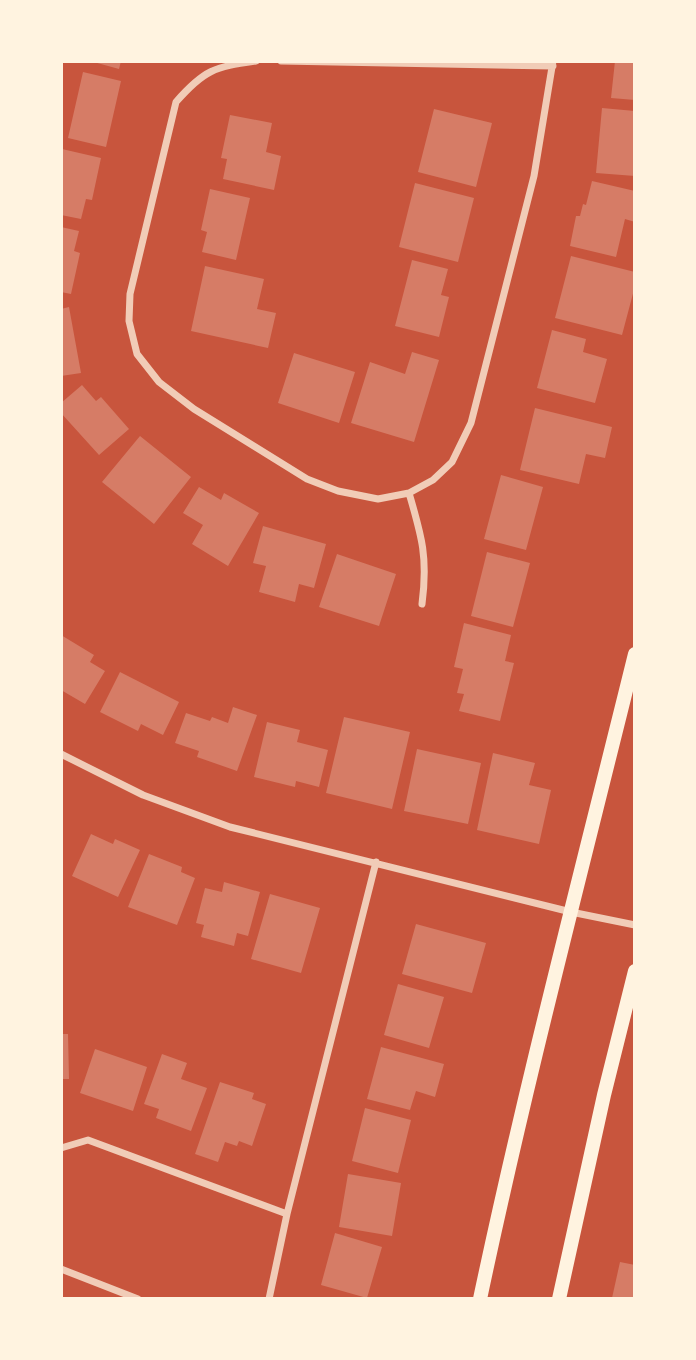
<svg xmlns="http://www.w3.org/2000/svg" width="696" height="1360" viewBox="0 0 696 1360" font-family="'Fira Sans Condensed',sans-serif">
  <rect width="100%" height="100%" fill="#c8553d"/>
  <path fill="#d67c66" d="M 90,61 L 121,61 L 119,69 Z
    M 615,61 L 635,61 L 635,100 L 611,98 Z
    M 83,72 L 121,81 L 106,147 L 68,138 Z
    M 602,108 L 635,111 L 635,176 L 596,173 Z
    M 434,109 L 492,123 L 476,187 L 418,172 Z
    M 230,115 L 272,123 L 266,152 L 281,156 L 274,190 L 223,179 L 227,159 L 221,158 Z
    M 62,149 L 101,158 L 92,200 L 86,199 L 81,219 L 61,215 Z
    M 592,181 L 635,191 L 635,222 L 625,219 L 616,257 L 570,246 L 576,216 L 580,216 L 583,204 L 586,205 Z
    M 415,183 L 474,198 L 458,262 L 399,247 Z
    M 210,189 L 250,198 L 236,260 L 202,252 L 207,232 L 201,230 Z
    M 61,227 L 79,231 L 74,251 L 80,253 L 71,294 L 61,292 Z
    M 571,256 L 635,272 L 635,286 L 622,335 L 555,318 Z
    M 412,260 L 448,269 L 441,295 L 449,297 L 439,337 L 395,326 Z
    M 205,266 L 264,279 L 257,309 L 276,313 L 268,348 L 191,331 Z
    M 69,307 L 81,373 L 61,376 L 61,309 Z
    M 552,330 L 586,339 L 583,352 L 607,359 L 595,403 L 537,388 Z
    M 412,352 L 439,360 L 414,442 L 351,423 L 370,362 L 405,374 Z
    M 294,353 L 355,372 L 339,423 L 278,403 Z
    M 82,385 L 96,401 L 101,397 L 129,429 L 99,455 L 61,413 L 61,403 Z
    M 535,408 L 612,427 L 605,458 L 586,454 L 579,484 L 520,470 Z
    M 140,436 L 191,477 L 154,524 L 102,482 Z
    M 501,475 L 543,487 L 526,550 L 484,539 Z
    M 199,487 L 221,500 L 224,493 L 259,513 L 228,566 L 192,544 L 203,525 L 183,513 Z
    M 263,526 L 326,544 L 314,588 L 299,584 L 295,602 L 259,592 L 266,566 L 253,563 Z
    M 487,552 L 530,563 L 513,627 L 471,616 Z
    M 337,554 L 396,574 L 379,626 L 319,607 Z
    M 464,623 L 511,635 L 505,661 L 514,663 L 500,721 L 459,711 L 464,694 L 457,693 L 463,669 L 454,667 Z
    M 61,635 L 94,655 L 90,662 L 105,671 L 85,704 L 61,690 Z
    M 120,672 L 179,702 L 163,735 L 141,724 L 138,731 L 100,712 Z
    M 233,707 L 257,715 L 237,771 L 197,757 L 199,751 L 175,743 L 186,713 L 210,721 L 212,717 L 228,723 Z
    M 344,717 L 410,732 L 392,809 L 326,793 Z
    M 267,722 L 300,730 L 297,742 L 328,750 L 319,787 L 296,781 L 295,787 L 254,777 Z
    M 417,749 L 481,763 L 468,824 L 404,811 Z
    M 493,753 L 535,763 L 529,785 L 551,790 L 539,844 L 477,830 Z
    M 91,834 L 113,844 L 115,839 L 140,850 L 118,897 L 72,876 Z
    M 149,854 L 182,867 L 181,872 L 195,878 L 177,925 L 128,907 Z
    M 224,882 L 260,892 L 248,936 L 237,933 L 234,946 L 201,937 L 204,925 L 196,923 L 205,888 L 222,892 Z
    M 270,894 L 320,908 L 301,973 L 251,959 Z
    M 416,924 L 486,943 L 472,993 L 402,974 Z
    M 398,984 L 444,997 L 429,1048 L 384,1035 Z
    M 61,1034 L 68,1034 L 69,1079 L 61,1079 Z
    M 381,1047 L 444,1064 L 435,1097 L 416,1091 L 410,1110 L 367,1099 Z
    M 95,1049 L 147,1067 L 133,1111 L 80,1093 Z
    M 162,1054 L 187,1063 L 181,1079 L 207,1088 L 191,1131 L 156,1118 L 159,1109 L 144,1104 Z
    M 220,1082 L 254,1093 L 252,1099 L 266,1104 L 252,1146 L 239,1141 L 237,1146 L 225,1142 L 218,1162 L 195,1154 Z
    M 365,1108 L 411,1120 L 398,1173 L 352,1161 Z
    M 348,1174 L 401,1183 L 392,1236 L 339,1227 Z
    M 335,1233 L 382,1247 L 367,1298 L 321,1285 Z
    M 620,1262 L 635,1265 L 635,1299 L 612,1298 Z"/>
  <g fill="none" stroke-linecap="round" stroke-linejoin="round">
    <path stroke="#f1ccb7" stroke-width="7" d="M 256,61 C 214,67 204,70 176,102 L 130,294 L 129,321 L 137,354 L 159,382 L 194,409 L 307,479 L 338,491 L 378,499 L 409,493 L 433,480 L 452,462 L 471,423 L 534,176 L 553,61
      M 281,61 L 553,66
      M 409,493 C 422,537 428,558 422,604
      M 61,754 L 143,795 L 230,827 L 571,912 L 635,925
      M 61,1148 L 88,1140 L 287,1214
      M 61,1269 L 138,1299
      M 269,1299 L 287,1214 L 376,862"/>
    <path stroke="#fff3e0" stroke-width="14" d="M 480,1299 C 526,1082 582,869 635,654
      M 559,1299 L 604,1095 L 635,971"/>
  </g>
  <rect width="696" height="1360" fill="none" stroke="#fff3e0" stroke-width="126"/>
</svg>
